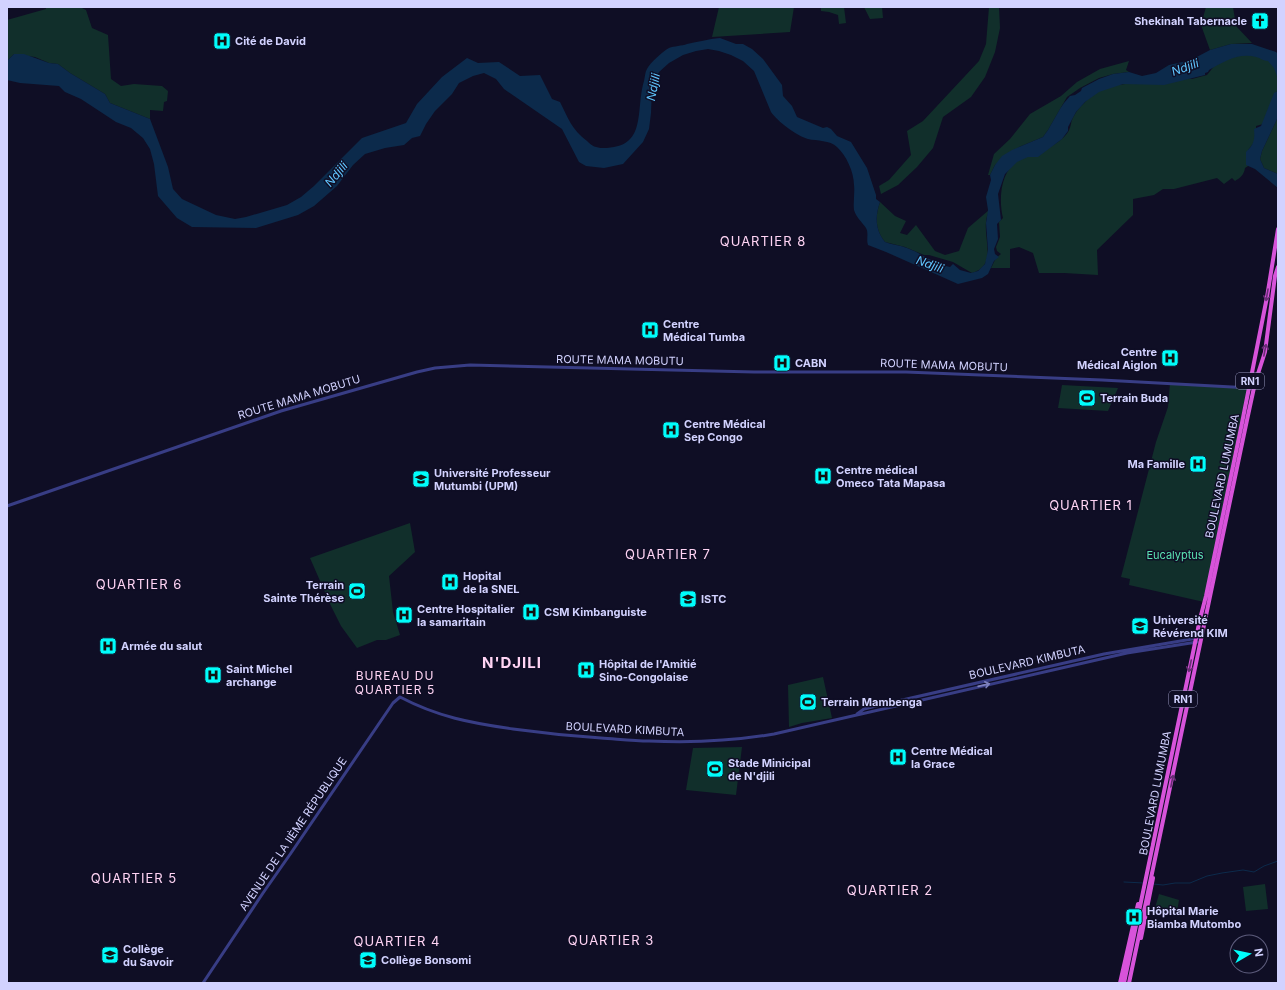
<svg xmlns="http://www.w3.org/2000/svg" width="1285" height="990" viewBox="0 0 1285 990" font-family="Inter,sans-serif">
  <rect width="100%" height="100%" fill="#0f0e25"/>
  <path fill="#112f2b" d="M 46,7 L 80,7 L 86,10 L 92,28 L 108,35 L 111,79 L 121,86 L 134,84 L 162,86 L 168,91 L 167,101 L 164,102 L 163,111 L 150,110 L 150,119 L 110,103 L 105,94 L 70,73 L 58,64 L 49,63 L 35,57 L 14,54 L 7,61 L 7,20 L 46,9 Z
    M 719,7 L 794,7 L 790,32 L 712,37 Z
    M 821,7 L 844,7 L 846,23 L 839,24 L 838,15 L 829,12 L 821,11 Z
    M 864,7 L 882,7 L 883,18 L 870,19 Z
    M 989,7 L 999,7 L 1000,28 L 995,52 L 985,77 L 971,97 L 943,117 L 933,148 L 917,167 L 898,185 L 881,194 L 879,186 L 889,180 L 911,155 L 907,131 L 923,121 L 979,61 L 986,44 Z
    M 1206,7 L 1233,7 L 1236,26 L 1252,43 L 1231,44 L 1210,50 L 1201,25 Z
    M 1248,53 L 1265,57 L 1278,70 L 1278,90 L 1274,95 L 1263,124 L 1256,126 L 1257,139 L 1248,150 L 1251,164 L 1245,168 C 1244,175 1240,178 1235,181 L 1232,178 L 1224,184 L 1217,178 L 1174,189 L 1163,189 L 1154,195 L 1133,199 L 1133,215 L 1097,250 L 1098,275 L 1064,273 L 1039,273 L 1033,253 L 1019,247 L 1010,249 L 1010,268 L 991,268 L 996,258 L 1001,254 L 997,251 L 996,247 L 1000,237 L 999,222 L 1003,218 C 998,198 1001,168 1021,159 C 1036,152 1052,149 1064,137 C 1068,133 1070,129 1071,124 C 1073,111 1091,95 1103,89 C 1115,84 1128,84 1141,82 C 1156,81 1172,79 1187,78 L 1192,79 L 1207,75 L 1215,65 L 1224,60 Z
    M 1129,61 L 1126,70 L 1129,72 L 1113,74 L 1099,78 L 1080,88 L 1067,97 L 1048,130 L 1043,137 L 1019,147 L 995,165 L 990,175 L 988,175 L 994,154 L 1010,139 L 1030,114 L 1061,96 L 1077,82 L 1100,69 Z
    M 1278,117 L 1278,174 L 1264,168 L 1260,159 L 1262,151 Z
    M 880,202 L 895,216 L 906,221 L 900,233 L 907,235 L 916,225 L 935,251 L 945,255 L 959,251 L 968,228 L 989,210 C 988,214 986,218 986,222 C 984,242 997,265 972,273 L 953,262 L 929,255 L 924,255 L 905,247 L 885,242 C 875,230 875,216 880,202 Z
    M 1170,383 L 1249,388 L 1204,602 L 1129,585 L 1130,579 L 1121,577 L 1156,442 L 1168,407 Z
    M 1062,385 L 1118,388 L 1108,411 L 1058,408 Z
    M 410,523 L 415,552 L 389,576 L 393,612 L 400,635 L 386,640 L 377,640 L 357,648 L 341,626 L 331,606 L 310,558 Z
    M 823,677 L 832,718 L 802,723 L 789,727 L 788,685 Z
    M 742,747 L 736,795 L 686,790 L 693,748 Z
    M 1265,884 L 1268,909 L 1246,911 L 1243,887 Z
    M 1159,894 L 1179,900 L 1177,912 L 1155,908 Z"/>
  <path fill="#0c2a4b" d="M 720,38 L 736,44 L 743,44 L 752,49 L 763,59 L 782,85 L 783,96 L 792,106 L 797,117 L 823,128 L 827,127 L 831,129 L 837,136 L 851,142 L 867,168 L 876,195 L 876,199 L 880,202 C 875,216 875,230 885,242 C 892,245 900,245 907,248 C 921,253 934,264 950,267 L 953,264 L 960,270 L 971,273 L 978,271 L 985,264 L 988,250 L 986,223 L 988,210 L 986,197 L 991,180 L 990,175 L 995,165 L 1002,156 L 1012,150 L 1043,137 L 1048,130 L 1060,109 L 1064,103 L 1070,96 L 1075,95 L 1081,91 L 1082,88 L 1099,79 L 1113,74 L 1129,72 L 1142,76 L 1156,73 L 1169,65 L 1191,60 L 1210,50 L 1231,44 L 1252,44 L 1276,52 L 1278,54 L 1278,79 L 1274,68 L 1268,61 C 1263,61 1261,58 1256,57 C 1239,52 1223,62 1209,70 L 1208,72 L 1205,73 L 1205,75 L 1164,85 L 1123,84 L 1099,92 L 1085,102 L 1076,112 L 1068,127 L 1068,131 L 1062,139 L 1038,157 L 1028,157 L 1017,162 L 1005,174 L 998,194 L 1001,220 L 997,224 L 998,239 L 994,249 L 995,254 L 999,257 L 994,261 L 988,274 L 982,278 L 958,284 L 886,252 L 868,245 C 866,240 869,233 866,228 C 862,222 856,217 854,210 C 853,202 855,193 854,185 C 854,172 846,155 837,147 C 830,140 817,141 808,139 C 797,136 777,121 771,112 L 754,71 L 743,61 L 731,55 L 719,51 L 708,49 L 696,51 L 683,55 L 669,63 L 659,72 L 652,85 L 651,113 L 649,129 L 643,142 L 623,164 L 604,168 L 586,166 L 579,162 L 562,129 L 504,89 L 496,79 L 484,73 L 473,76 L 459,83 L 452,94 L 435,111 L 426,124 L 420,136 L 412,138 L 404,145 L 385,148 L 365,154 L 353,165 L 337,186 L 314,206 L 298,215 L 256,228 L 192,227 L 177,218 L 158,196 L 154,164 L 150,149 L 143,138 L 131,128 L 116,122 L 81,99 L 65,92 L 59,86 L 20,83 L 7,80 L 7,61 L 14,54 L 24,54 L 49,63 L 58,64 L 70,73 L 105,94 L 110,103 L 150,119 L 168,167 L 173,189 L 182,199 L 216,215 L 235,219 L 246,217 L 287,205 L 301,197 L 314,186 L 362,138 L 406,123 L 417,104 L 442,77 L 467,58 L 478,63 L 499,62 L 520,76 L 540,75 L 552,99 L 560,102 C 568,118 572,130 587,141 C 592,146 596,148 603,148 C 648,148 635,111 644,81 C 645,77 645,72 647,69 C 650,63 663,51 669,48 C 674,46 682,46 687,44 C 698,42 708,39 720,38 Z
    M 1278,91 L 1278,117 L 1262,151 L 1260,159 L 1264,168 L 1278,174 L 1278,188 L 1255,169 L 1246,165 L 1246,152 C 1254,145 1255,139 1254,129 L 1261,126 L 1274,93 Z"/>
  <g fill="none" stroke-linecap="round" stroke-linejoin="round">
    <path stroke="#0c2a4b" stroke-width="1" d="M 1124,882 L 1144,883
      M 1153,884 L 1163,885 L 1175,883 L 1190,883 L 1207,876 L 1222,873 L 1243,870 L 1254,872 L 1264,866 L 1278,861"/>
    <path stroke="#383d85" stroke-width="3" d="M 7,506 L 281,411 L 417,372 L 435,368 L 470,365 L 754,372 L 906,372 L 1102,380 L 1251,388
      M 857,714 L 864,709 L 876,706 L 1104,654 L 1198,638
      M 203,983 L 263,893 L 291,853 L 393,703 L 400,697 C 438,717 471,723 513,729 C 542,733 571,736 601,738 C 617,739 633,741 649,741 C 691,743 733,741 774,734 L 1127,653 L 1197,642"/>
    <path stroke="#d753da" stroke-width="4" d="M 1141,938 L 1153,878
      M 1120,983 L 1138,904
      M 1124,983 L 1200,619 L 1206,596 L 1242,423 L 1267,297 L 1278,229
      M 1129,983 L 1247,420 L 1255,383 L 1265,352 L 1275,276 L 1278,267"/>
  </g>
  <defs><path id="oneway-shaft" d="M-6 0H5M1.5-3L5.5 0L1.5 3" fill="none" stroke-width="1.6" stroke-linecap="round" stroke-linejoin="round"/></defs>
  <g stroke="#692d76">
    <use href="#oneway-shaft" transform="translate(1267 295) rotate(100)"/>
    <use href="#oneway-shaft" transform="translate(1265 350) rotate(-79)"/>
    <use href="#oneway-shaft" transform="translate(1190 666) rotate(102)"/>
    <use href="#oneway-shaft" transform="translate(1172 781) rotate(-79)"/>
  </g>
  <use stroke="#7d80bc" href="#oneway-shaft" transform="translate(984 685) rotate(-13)"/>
  <defs>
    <symbol id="church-square" viewBox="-11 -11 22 22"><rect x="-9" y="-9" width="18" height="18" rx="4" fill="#00fdfb" stroke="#0f0e25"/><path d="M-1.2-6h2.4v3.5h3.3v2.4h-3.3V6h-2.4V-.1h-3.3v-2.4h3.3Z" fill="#111"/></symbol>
    <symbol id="hospital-square" viewBox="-11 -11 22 22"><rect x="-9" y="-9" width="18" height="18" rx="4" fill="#00fdfb" stroke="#0f0e25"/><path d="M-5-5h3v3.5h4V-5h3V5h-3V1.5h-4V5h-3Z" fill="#111"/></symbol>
    <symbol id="stadium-square" viewBox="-11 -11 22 22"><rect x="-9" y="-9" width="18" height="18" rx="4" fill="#00fdfb" stroke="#0f0e25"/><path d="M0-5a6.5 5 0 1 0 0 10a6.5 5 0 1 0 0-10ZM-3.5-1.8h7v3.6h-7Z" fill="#111"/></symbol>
    <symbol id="university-square" viewBox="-11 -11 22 22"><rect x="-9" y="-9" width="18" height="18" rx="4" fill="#00fdfb" stroke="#0f0e25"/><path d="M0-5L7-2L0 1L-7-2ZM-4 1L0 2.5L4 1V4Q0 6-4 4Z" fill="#111"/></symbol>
    <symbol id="school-square" viewBox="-11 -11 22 22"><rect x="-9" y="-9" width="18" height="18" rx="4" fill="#00fdfb" stroke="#0f0e25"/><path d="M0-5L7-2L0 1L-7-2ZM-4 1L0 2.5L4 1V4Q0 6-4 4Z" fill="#111"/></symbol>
  </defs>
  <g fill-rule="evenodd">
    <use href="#church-square" x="1250" y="11" width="20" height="20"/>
    <use href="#hospital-square" x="212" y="31" width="20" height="20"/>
    <use href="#hospital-square" x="640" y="320" width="20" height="20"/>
    <use href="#hospital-square" x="1160" y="348" width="20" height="20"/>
    <use href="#hospital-square" x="772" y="353" width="20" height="20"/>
    <use href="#stadium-square" x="1077" y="388" width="20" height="20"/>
    <use href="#hospital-square" x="661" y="420" width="20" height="20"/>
    <use href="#hospital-square" x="1188" y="454" width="20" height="20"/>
    <use href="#hospital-square" x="813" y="466" width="20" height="20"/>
    <use href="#university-square" x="411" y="469" width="20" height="20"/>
    <use href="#hospital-square" x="440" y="572" width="20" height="20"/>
    <use href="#stadium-square" x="347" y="581" width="20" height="20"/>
    <use href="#university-square" x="678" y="589" width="20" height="20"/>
    <use href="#hospital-square" x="521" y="602" width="20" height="20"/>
    <use href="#hospital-square" x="394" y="605" width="20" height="20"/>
    <use href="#university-square" x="1130" y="616" width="20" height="20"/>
    <use href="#hospital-square" x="98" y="636" width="20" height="20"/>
    <use href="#hospital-square" x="576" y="660" width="20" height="20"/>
    <use href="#hospital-square" x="203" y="665" width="20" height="20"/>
    <use href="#stadium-square" x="798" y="692" width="20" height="20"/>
    <use href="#hospital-square" x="888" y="747" width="20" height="20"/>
    <use href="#stadium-square" x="705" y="759" width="20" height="20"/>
    <use href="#hospital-square" x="1124" y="907" width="20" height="20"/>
    <use href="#university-square" x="100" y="945" width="20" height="20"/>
    <use href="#school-square" x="358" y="950" width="20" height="20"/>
  </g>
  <g text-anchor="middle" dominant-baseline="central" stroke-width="3" stroke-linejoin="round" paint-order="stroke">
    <g fill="#0f0e25" stroke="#9897be" stroke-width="1">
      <rect x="1236" y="373" width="28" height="16" rx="3"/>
      <rect x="1169" y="691" width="28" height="16" rx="3"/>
    </g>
    <g font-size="10" font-weight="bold" fill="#d2d2ff">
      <text x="1250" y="381">RN1</text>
      <text x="1183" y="699">RN1</text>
    </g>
    <g font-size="11" font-weight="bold" fill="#d2d2ff" stroke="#0f0e25" text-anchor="start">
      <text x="1247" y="21" text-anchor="end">Shekinah Tabernacle</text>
      <text x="235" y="41">Cité de David</text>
      <text x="663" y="324">Centre<tspan x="663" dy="13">Médical Tumba</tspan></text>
      <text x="1157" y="352" text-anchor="end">Centre<tspan x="1157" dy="13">Médical Aiglon</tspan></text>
      <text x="795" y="363">CABN</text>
      <text x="1100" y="398">Terrain Buda</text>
      <text x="684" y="424">Centre Médical<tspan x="684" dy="13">Sep Congo</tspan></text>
      <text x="1185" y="464" text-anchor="end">Ma Famille</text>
      <text x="836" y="470">Centre médical<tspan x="836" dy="13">Omeco Tata Mapasa</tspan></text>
      <text x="434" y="473">Université Professeur<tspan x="434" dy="13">Mutumbi (UPM)</tspan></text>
      <text x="463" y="576">Hopital<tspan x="463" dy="13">de la SNEL</tspan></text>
      <text x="344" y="585" text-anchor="end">Terrain<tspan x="344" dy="13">Sainte Thérèse</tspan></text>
      <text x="701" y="599">ISTC</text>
      <text x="417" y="609">Centre Hospitalier<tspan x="417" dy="13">la samaritain</tspan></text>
      <text x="544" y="612">CSM Kimbanguiste</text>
      <text x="1153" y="620">Université<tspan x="1153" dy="13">Révérend KIM</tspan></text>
      <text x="121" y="646">Armée du salut</text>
      <text x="599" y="664">Hôpital de l'Amitié<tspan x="599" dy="13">Sino-Congolaise</tspan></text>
      <text x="226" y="669">Saint Michel<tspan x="226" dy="13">archange</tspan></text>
      <text x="821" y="702">Terrain Mambenga</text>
      <text x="911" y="751">Centre Médical<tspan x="911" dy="13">la Grace</tspan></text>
      <text x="728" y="763">Stade Minicipal<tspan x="728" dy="13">de N'djili</tspan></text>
      <text x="1147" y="911">Hôpital Marie<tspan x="1147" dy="13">Biamba Mutombo</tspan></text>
      <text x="123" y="949">Collège<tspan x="123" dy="13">du Savoir</tspan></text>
      <text x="381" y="960">Collège Bonsomi</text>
    </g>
    <g font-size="11" fill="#d2d2ff" stroke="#0f0e25">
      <text transform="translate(620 360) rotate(1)">ROUTE MAMA MOBUTU</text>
      <text transform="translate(944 365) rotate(2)">ROUTE MAMA MOBUTU</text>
      <text transform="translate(299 397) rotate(-17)">ROUTE MAMA MOBUTU</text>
      <text transform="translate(1222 476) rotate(-78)">BOULEVARD LUMUMBA</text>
      <text transform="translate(1027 662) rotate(-13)">BOULEVARD KIMBUTA</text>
      <text transform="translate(625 729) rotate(3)">BOULEVARD KIMBUTA</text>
      <text transform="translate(1155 793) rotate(-79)">BOULEVARD LUMUMBA</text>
      <text transform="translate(293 834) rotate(-56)">AVENUE DE LA IIÈME RÉPUBLIQUE</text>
    </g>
    <g font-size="11" fill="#5ae2b2" stroke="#0f0e25">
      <text x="1175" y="555">Eucalyptus</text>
    </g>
    <g font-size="12" font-style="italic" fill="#60c6ff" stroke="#0f0e25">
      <text transform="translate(1185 67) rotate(-20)">Ndjili</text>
      <text transform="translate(653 87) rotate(-79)">Ndjili</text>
      <text transform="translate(336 174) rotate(-50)">Ndjili</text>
      <text transform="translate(930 264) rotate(20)">Ndjili</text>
    </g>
    <g font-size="12" letter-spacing="1" fill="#ffd4f4" stroke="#0f0e25">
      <text x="395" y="675">BUREAU DU<tspan x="395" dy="14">QUARTIER 5</tspan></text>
    </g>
    <g font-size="13" letter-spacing="1" fill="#ffd4f4" stroke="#0f0e25">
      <text x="763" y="241">QUARTIER 8</text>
      <text x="1091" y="505">QUARTIER 1</text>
      <text x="668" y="554">QUARTIER 7</text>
      <text x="139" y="584">QUARTIER 6</text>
      <text x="134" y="878">QUARTIER 5</text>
      <text x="890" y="890">QUARTIER 2</text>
      <text x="611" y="940">QUARTIER 3</text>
      <text x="397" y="941">QUARTIER 4</text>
    </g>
    <g font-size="15" font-weight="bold" letter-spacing="1" fill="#ffd4f4" stroke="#0f0e25">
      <text x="512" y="662">N'DJILI</text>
    </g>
  </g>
  <rect width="1285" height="990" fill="none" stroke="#d2d2ff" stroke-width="16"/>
  <g transform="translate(1249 954) rotate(81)"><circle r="19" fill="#0f0e25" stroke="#5d5c7c"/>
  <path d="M0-3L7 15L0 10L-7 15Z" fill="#00fdfb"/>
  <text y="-6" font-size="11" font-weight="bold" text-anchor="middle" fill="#d2d2ff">N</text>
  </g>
</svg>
